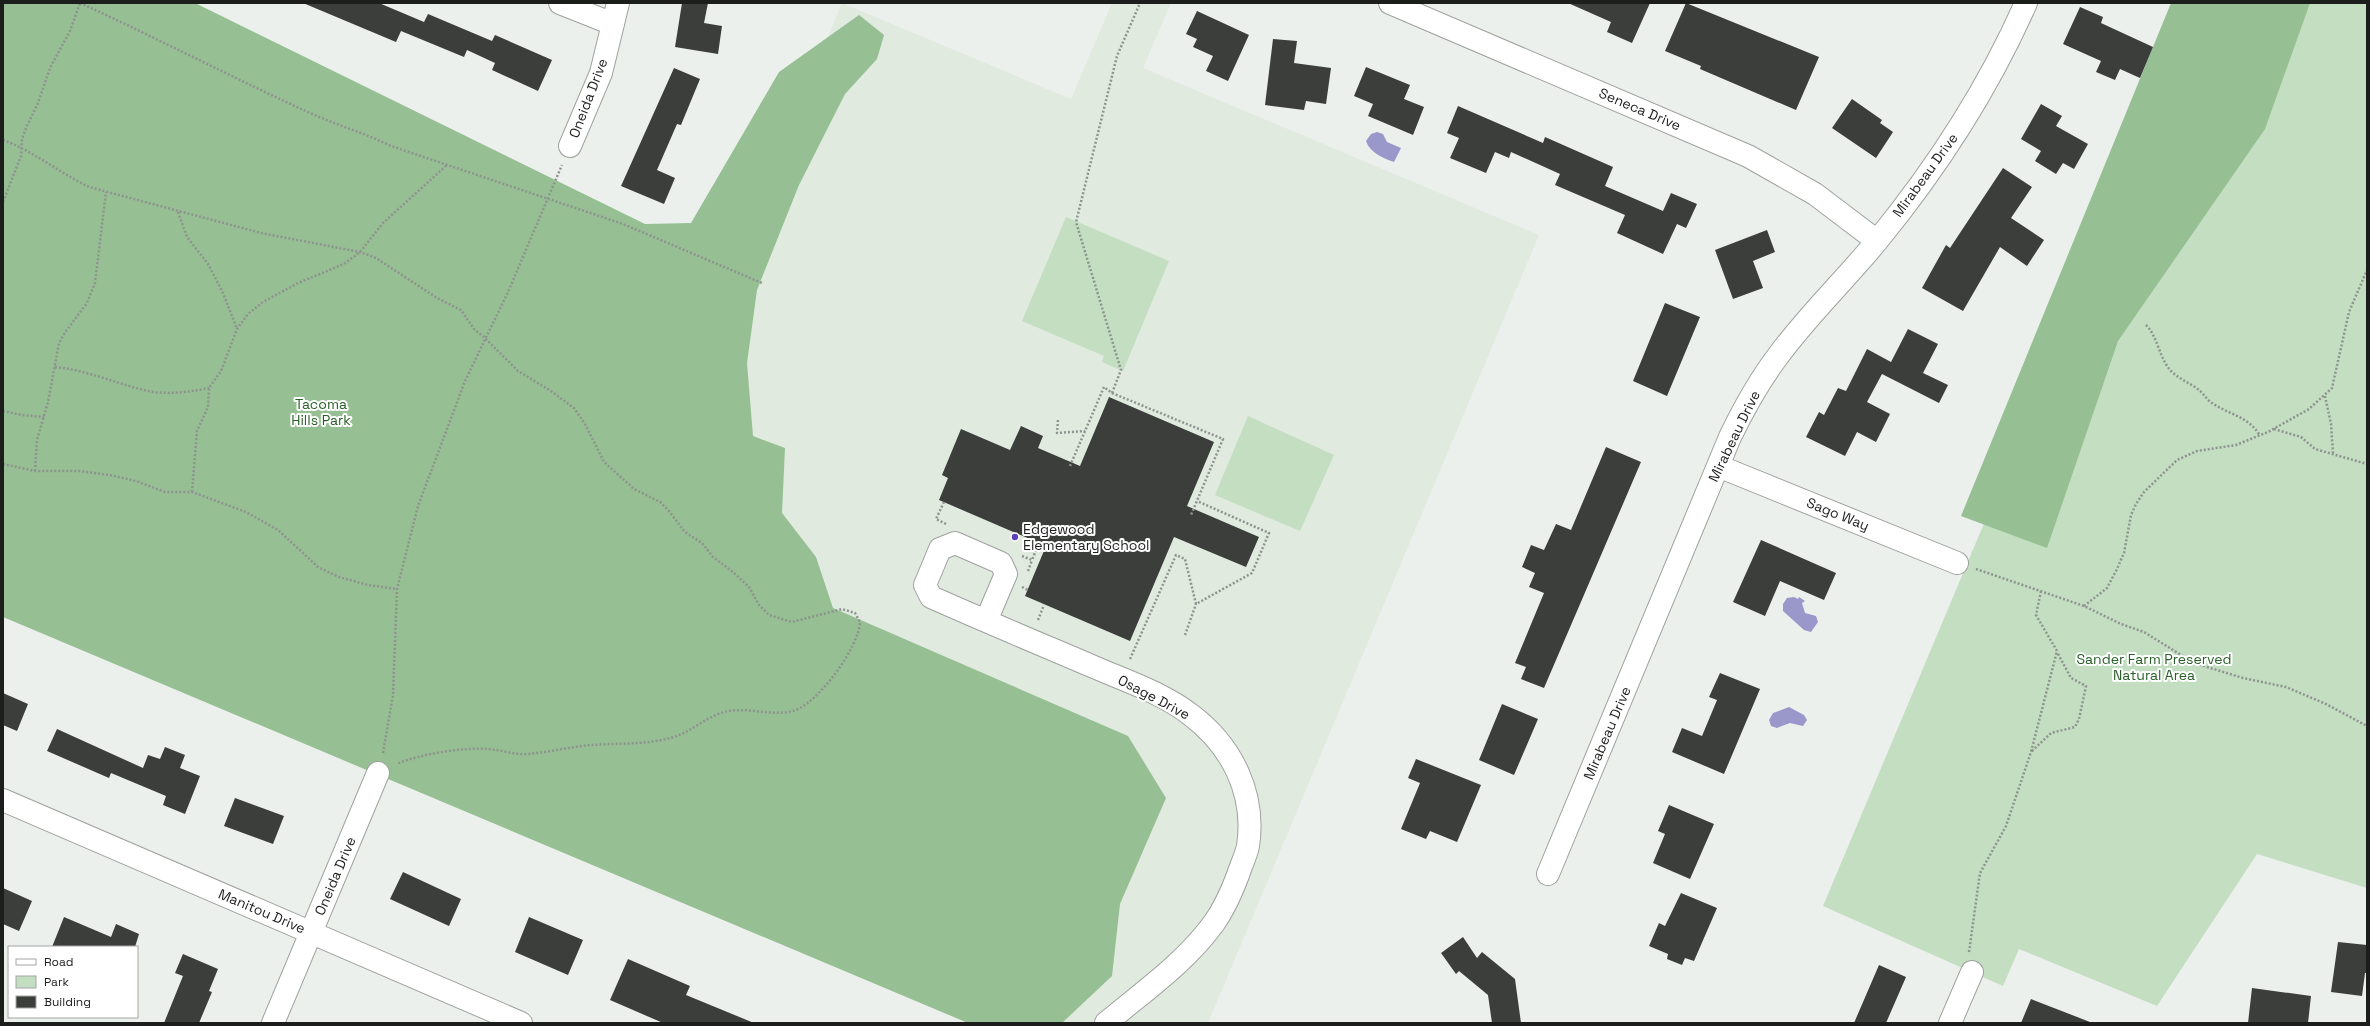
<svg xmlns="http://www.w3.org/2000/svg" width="2370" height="1026" viewBox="0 0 2370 1026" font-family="'Space Grotesk',sans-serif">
  <rect width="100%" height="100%" fill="#ecf0ec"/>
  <path fill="#e0eadf" d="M 842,3 L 1071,99 L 1112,3 L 1171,3 L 1143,68 L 1539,235 L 1208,1023 L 968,1023 L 498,825 Z"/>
  <path fill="#c3dec1" d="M 2203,3 L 2367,3 L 2367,888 L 2257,854 L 2157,1006 L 2019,949 L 2003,986 L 1823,906 Z
    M 1066,217 L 1169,261 L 1123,371 L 1102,362 L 1104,356 L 1022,321 Z
    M 1248,416 L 1334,455 L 1300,531 L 1215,495 Z"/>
  <path fill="#96bf93" d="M 3,3 L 195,3 L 645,224 L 691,223 L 779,72 L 859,15 L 884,35 L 877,59 L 845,94 L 799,185 L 757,290 L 747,363 L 753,436 L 785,448 L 782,513 L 816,557 L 833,608 L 1128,736 L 1166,798 L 1120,904 L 1112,976 L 1062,1023 L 968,1023 L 3,617 Z
    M 2171,3 L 2310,3 L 2265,129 L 2118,341 L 2047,548 L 1961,516 Z"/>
  <path fill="#9a97cb" d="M 1377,132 L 1383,134 L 1387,142 L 1401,148 L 1394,162 C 1383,158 1370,153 1366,141 L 1371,134 Z
    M 1794,597 L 1798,599 L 1799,597 L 1805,601 L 1802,603 L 1805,613 L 1816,616 L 1818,622 L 1811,632 L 1804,630 L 1783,611 L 1783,604 L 1787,598 Z
    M 1789,707 L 1804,715 L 1807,720 L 1803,726 L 1790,723 L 1777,728 L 1771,726 L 1769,720 L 1773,713 Z"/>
  <path fill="#3b3e3b" d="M 303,3 L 379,3 L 424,22 L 428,14 L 492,41 L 495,35 L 552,60 L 538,91 L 492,70 L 495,63 L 467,50 L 464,57 L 401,31 L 396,42 Z
    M 682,3 L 708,3 L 704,23 L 722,26 L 718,54 L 675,47 Z
    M 1568,3 L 1650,3 L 1632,43 L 1607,32 L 1611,22 Z
    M 1686,3 L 1819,57 L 1796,110 L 1700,69 L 1701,66 L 1665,51 Z
    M 2080,7 L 2103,17 L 2101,23 L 2153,47 L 2140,78 L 2120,69 L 2115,80 L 2096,72 L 2101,61 L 2063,44 Z
    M 1197,11 L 1249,35 L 1228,81 L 1206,71 L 1213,56 L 1193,47 L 1197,39 L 1186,34 Z
    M 1273,39 L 1297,41 L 1294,63 L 1331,68 L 1326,104 L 1306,101 L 1304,110 L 1265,105 Z
    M 1366,67 L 1410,85 L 1404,99 L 1424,107 L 1413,135 L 1368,116 L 1373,104 L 1354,96 Z
    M 674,68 L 700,79 L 681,125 L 677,124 L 657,170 L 675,178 L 664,204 L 621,186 Z
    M 1852,99 L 1882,120 L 1880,123 L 1893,132 L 1876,158 L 1832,128 Z
    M 2041,104 L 2062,116 L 2056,126 L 2088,144 L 2074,169 L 2063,163 L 2056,174 L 2035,161 L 2041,151 L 2021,139 Z
    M 1458,106 L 1543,143 L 1545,137 L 1613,167 L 1605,186 L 1663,211 L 1671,193 L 1697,204 L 1686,228 L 1677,224 L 1663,254 L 1617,233 L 1625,215 L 1555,185 L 1560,174 L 1511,152 L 1509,158 L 1495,152 L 1486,173 L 1450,158 L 1459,138 L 1447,133 Z
    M 2003,168 L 2032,187 L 2011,218 L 2044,240 L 2027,266 L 2000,247 L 1963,311 L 1922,288 L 1946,245 L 1950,248 Z
    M 1767,230 L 1775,252 L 1753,261 L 1763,288 L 1733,299 L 1715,250 Z
    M 1665,303 L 1700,317 L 1667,396 L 1633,381 Z
    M 1908,329 L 1938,344 L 1923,373 L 1948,385 L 1939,403 L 1882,374 L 1867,402 L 1890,414 L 1876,442 L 1857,432 L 1845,456 L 1806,437 L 1819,412 L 1824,415 L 1838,388 L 1846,391 L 1867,349 L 1891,362 Z
    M 1109,397 L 1214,442 L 1187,506 L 1259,537 L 1246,567 L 1174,537 L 1130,641 L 1025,596 L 1046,546 L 939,500 L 948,478 L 942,475 L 961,429 L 1010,450 L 1021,426 L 1043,436 L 1038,448 L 1080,466 Z
    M 1606,447 L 1641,462 L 1544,688 L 1521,679 L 1526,667 L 1515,663 L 1544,593 L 1529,587 L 1535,573 L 1522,567 L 1531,545 L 1544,550 L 1556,524 L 1571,530 Z
    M 1761,540 L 1836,573 L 1824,600 L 1780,581 L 1765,616 L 1733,602 Z
    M 1720,673 L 1760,689 L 1724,774 L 1672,752 L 1682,728 L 1702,736 L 1717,700 L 1709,697 Z
    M 3,693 L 28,704 L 17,731 L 3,725 Z
    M 1502,704 L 1538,719 L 1514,775 L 1479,760 Z
    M 57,729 L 143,768 L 148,755 L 160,759 L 165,747 L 185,755 L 180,768 L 200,776 L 185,814 L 163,805 L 166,796 L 111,773 L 109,778 L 47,751 Z
    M 1416,759 L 1481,785 L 1457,842 L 1430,831 L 1426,839 L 1401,829 L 1420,783 L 1408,778 Z
    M 235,798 L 284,816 L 273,844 L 224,826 Z
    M 1669,805 L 1714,824 L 1690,879 L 1653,863 L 1665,834 L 1658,831 Z
    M 403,872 L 461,899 L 449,926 L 390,899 Z
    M 3,888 L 32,901 L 19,931 L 3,924 Z
    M 1681,893 L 1717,908 L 1694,961 L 1685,958 L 1682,965 L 1667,959 L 1668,954 L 1649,946 L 1659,923 L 1665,926 Z
    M 64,917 L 111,937 L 116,924 L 139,934 L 135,947 L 52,947 Z
    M 529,917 L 583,940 L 568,975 L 515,952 Z
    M 1463,937 L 1477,958 L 1482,952 L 1515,979 L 1521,1023 L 1492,1023 L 1488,995 L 1459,971 L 1456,974 L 1441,953 Z
    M 2338,942 L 2367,945 L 2367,973 L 2365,973 L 2362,996 L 2331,992 Z
    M 183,954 L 218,969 L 209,991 L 212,992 L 199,1023 L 164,1023 L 183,976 L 175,973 Z
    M 628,959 L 690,986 L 686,995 L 754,1023 L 663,1023 L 610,1000 Z
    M 1879,965 L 1906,977 L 1886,1023 L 1854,1023 Z
    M 2252,988 L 2311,996 L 2308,1023 L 2248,1023 Z
    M 2031,999 L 2090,1022 L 2090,1023 L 2021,1023 Z"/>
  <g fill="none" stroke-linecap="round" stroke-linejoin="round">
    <defs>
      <path id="minor" d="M 560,3 L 613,24
        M 1390,3 L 1748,156 L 1815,194 L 1877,241
        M 570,146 L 601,73 L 618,3
        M 1718,466 L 1957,563
        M 986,621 L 1006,574 L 1001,563 L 955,543 L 940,549 L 925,585 L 931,597 C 985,621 1040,644 1094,667 C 1126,681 1163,693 1191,715 C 1232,746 1256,794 1248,846 C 1246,856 1241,865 1238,875 C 1232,891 1224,909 1214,923 C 1185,963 1144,991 1106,1023
        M 3,800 L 521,1023
        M 1548,874 L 1730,437 C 1744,408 1759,381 1778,356 C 1808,315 1845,280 1877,241 C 1936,169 1988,89 2026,3
        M 273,1023 L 378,773
        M 1950,1023 L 1972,972"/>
    </defs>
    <use href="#minor" stroke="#9ea29e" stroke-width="24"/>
    <path stroke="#8f938f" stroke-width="2.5" stroke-dasharray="2 2" stroke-linecap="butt" d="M 80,3 C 157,38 233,78 310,113 C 337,125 364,133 391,146 L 623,224 L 762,283
      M 3,140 C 33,151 60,173 89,187 L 261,233 L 360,252 L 376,258 L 437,298 L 461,310 L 474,329 L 484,337 L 518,371 L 551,391 L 574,408 L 585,424 L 604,462 L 634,489 L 660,502 L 668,510 L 685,532 L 702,543 L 713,557 L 733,572 L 749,587 L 759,605 L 769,615 L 792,622 L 842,609 L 855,613 L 860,622 C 859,647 818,704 793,711 C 769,717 745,705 721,713 C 703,719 688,734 670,738 C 645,745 616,743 591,745 C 570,747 549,752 528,754 C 514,755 502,750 489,749 C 465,747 419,754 397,764
      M 3,202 L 21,156 L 22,139 L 26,128 L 38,103 L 50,68 L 70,31 L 80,3
      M 178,212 L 187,237 L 208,264 L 223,293 L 237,329
      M 2146,325 C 2158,337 2159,358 2171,371 C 2179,379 2190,383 2199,390 C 2204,394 2207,400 2212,403 C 2228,414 2250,417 2260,436
      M 55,367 C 88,370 116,384 148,391 C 168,395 190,392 209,388
      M 1112,393 L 1121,370 L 1076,222 L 1117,56 L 1140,3
      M 2325,396 L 2331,424 L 2333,453
      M 3,411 L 22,415 L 44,417
      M 1058,420 L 1057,433 L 1085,431
      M 2274,429 L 2301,437 L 2315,449 L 2367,464
      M 3,464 L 35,471 L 79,471 L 110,475 L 136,481 L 165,492 L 192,492 L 246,512 L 278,530 L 318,567 L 339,577 L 368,585 L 396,589
      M 1070,466 L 1104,387 L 1112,393 L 1223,439 L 1191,515
      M 35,471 L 37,440 L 48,402 L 59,343 L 66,331 L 87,303 L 95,283 L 106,192
      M 192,492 L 197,431 L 208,407 L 209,388 L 221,371 L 237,329 L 248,314 L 263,302 L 298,283 L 344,264 L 360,252 L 383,223 L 447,165
      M 944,502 L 936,519 L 946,524
      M 1022,556 L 1032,560 L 1039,543
      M 1976,569 L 2084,606 L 2121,624 L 2144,632 L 2194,663 L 2243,678 L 2286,687 L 2326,704 L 2367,726
      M 1028,571 L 1032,560
      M 1022,587 L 1028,590
      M 2084,606 L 2107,588 L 2116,571 L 2124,553 L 2131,515 L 2136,504 L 2144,492 L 2177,460 L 2197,451 L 2236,445 L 2268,432 L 2309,409 L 2332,388 L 2349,312 L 2367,270
      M 1038,620 L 1044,605
      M 1185,635 L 1196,604
      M 1130,659 L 1176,555 L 1185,559 L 1196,604 L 1252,573 L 1269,533 L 1197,501
      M 2032,751 L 2051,733 L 2075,727 L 2079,719 L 2086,686 L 2071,678 L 2057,652
      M 383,753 L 393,695 L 397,589 L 418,506 L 465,381 L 508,292 L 562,165
      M 1969,952 L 1980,873 L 2006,826 L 2031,752 L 2057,651 L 2036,615 L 2041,591"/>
    <use href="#minor" stroke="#fff" stroke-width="22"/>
  </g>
  <circle fill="#5c42ba" stroke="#fff" stroke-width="1.5" cx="1015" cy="537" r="4"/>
  <g text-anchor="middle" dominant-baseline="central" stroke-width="4" stroke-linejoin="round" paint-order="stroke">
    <g font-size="14" fill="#1c1e1c" stroke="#fff">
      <text transform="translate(588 98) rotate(-69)">Oneida Drive</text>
      <text transform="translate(1640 109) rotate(23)">Seneca Drive</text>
      <text transform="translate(1925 175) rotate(-54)">Mirabeau Drive</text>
      <text transform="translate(1734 436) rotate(-64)">Mirabeau Drive</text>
      <text transform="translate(1838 514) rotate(22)">Sago Way</text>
      <text transform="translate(1154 697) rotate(28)">Osage Drive</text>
      <text transform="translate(1607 733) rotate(-67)">Mirabeau Drive</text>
      <text transform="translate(335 876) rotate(-67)">Oneida Drive</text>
      <text transform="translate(262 911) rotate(23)">Manitou Drive</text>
    </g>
    <g font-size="14" fill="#286028" stroke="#fff">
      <text x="321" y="404">Tacoma<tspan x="321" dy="16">Hills Park</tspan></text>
      <text x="2154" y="659">Sander Farm Preserved<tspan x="2154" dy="16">Natural Area</tspan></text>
    </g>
    <g font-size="14" fill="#1c1e1c" stroke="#fff" text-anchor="start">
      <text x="1023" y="529">Edgewood<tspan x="1023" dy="16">Elementary School</tspan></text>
    </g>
  </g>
  <rect width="2370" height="1026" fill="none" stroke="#1c1e1c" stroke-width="8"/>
  <rect x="8" y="946" width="130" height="72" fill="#ffffff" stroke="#a4a5a4"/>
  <rect x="16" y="959" width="20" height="6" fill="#ffffff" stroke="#a4a5a4"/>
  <text x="44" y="966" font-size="12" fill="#1c1e1c">Road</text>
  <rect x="16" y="976" width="20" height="12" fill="#c3dec1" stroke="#a4a5a4"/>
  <text x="44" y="986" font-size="12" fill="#1c1e1c">Park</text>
  <rect x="16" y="996" width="20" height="12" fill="#3b3e3b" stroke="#a4a5a4"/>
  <text x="44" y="1006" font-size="12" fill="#1c1e1c">Building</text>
</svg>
